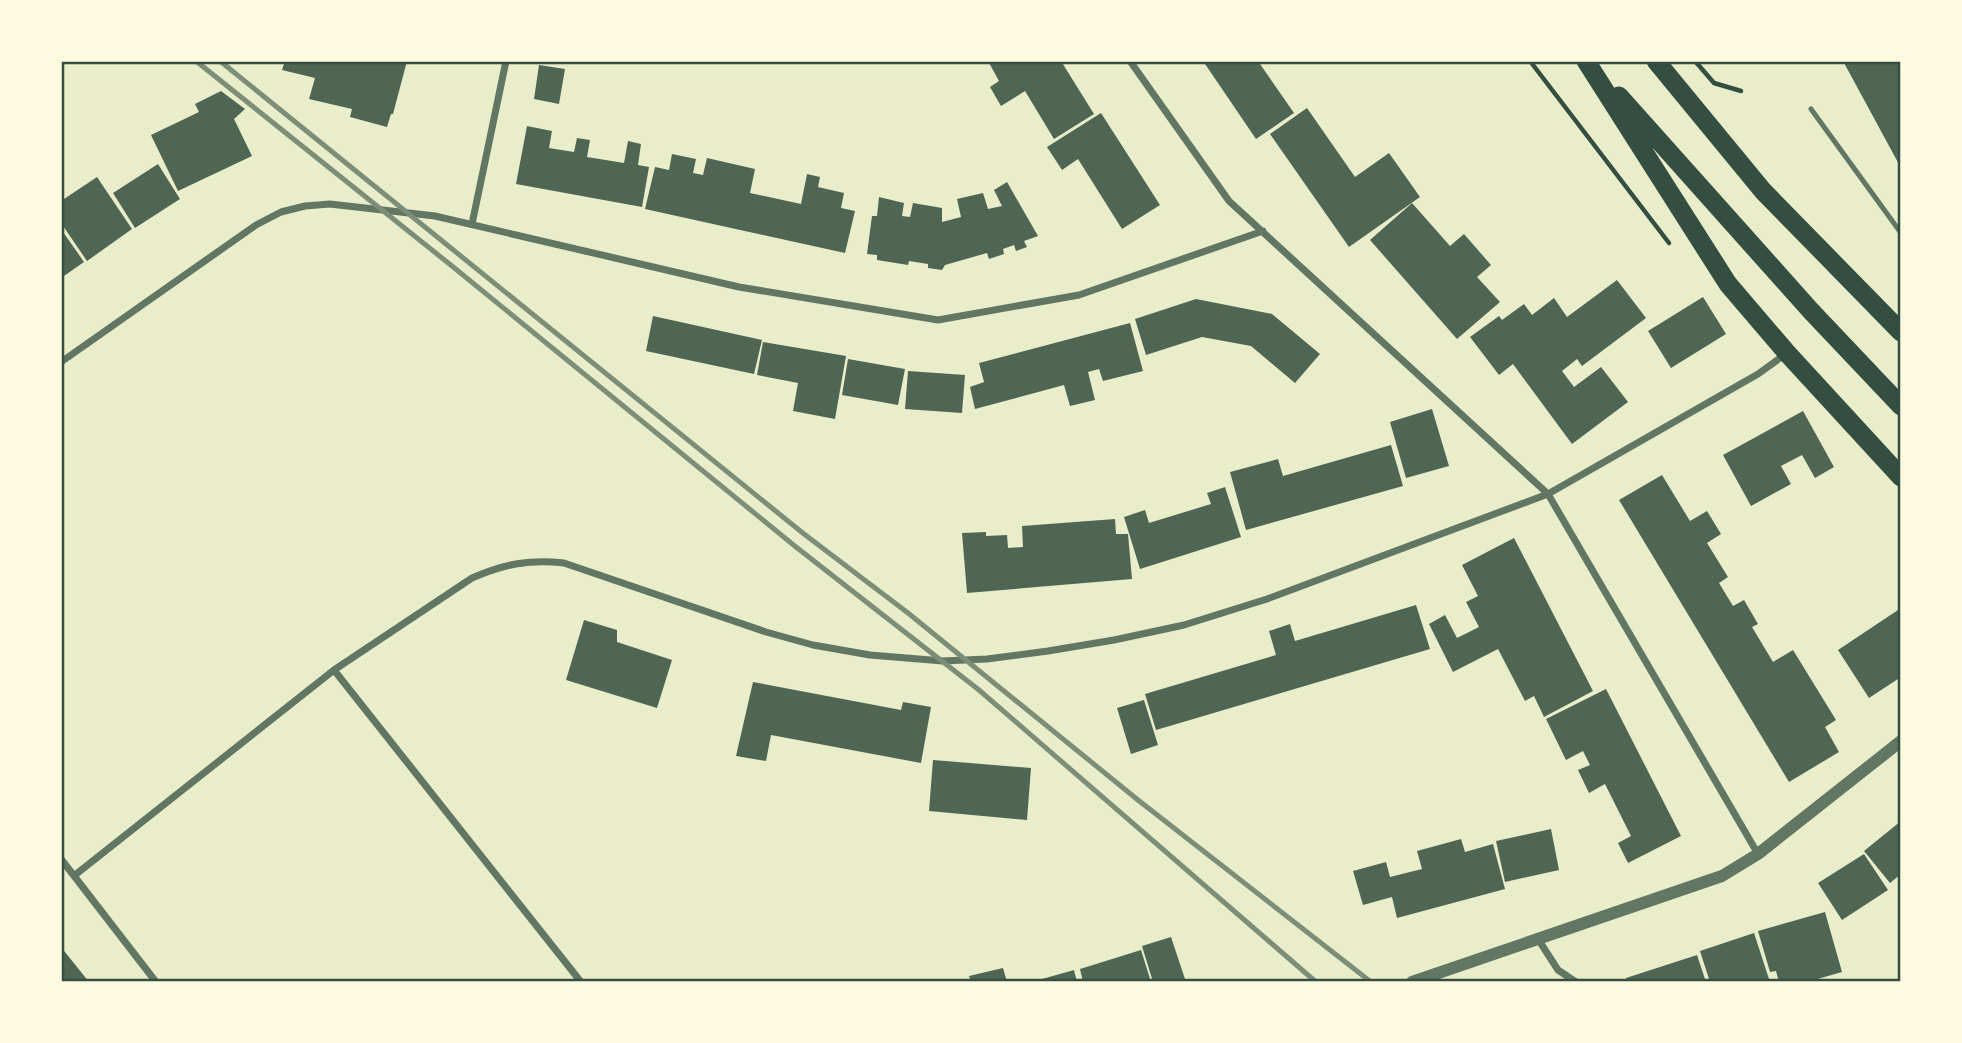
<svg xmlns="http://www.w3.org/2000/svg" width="1962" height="1043" viewBox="0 0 1962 1043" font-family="'Source Sans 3',sans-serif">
  <rect width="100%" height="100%" fill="#e9edc9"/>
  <path fill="#4f6655" d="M 285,61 L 407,61 L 393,114 L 391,114 L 387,127 L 350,117 L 352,109 L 309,99 L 315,78 L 282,70 Z
    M 988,61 L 1061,61 L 1094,114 L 1054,139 L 1025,91 L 1001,106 L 990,87 L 999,81 Z
    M 1203,61 L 1264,61 L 1260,64 L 1294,113 L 1256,139 Z
    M 1843,61 L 1901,61 L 1901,168 Z
    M 539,65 L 565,69 L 559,104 L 534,99 Z
    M 221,91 L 245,109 L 234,119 L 252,156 L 178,191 L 151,135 L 199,112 L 195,104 Z
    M 1307,108 L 1355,177 L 1389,153 L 1420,197 L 1349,247 L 1270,134 Z
    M 1101,113 L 1160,205 L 1122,229 L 1078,159 L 1062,170 L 1047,147 Z
    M 527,126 L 552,131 L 549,148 L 574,152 L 577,138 L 590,140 L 587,157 L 624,163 L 628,141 L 641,144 L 638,165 L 649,167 L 642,207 L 516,184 Z
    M 672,154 L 696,159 L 693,173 L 703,175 L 707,158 L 755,169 L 750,193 L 801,204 L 807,174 L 820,177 L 818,187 L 844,193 L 841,208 L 855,211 L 845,253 L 645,209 L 655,167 L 669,170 Z
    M 158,164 L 180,199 L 135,228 L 113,193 Z
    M 97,177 L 132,229 L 87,261 L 61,223 L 61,201 Z
    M 1007,182 L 1038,236 L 1024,241 L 1027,247 L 1016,251 L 1014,245 L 1003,249 L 1004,254 L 989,259 L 987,253 L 945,265 L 942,270 L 928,268 L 928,264 L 909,261 L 908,265 L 877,260 L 877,255 L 867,254 L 872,216 L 877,216 L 879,197 L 904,203 L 902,216 L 910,217 L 913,203 L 942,208 L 942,222 L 961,217 L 957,199 L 983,193 L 988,209 L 1002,206 L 994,190 Z
    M 1412,203 L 1450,246 L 1464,234 L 1491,265 L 1477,277 L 1500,302 L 1457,339 L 1370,240 Z
    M 61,229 L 84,262 L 61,278 Z
    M 1617,280 L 1646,318 L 1582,366 L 1577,359 L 1562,371 L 1574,387 L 1601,367 L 1628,402 L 1572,444 L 1513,364 L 1499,375 L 1470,337 L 1499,316 L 1502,320 L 1524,304 L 1532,315 L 1554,298 L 1567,317 Z
    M 1703,297 L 1726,334 L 1671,368 L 1648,331 Z
    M 1196,299 L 1272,314 L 1320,354 L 1295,383 L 1251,346 L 1202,337 L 1146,355 L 1135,319 Z
    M 653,316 L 762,340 L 754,374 L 646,351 Z
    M 1130,323 L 1143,371 L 1103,381 L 1099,369 L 1088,372 L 1095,400 L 1070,406 L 1064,385 L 975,409 L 970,387 L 984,382 L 979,363 Z
    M 763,342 L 846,356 L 835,419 L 793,411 L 798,383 L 757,375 Z
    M 848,359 L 905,369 L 898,405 L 842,395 Z
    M 908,371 L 965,375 L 962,413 L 905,409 Z
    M 1432,409 L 1449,466 L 1406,478 L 1390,422 Z
    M 1803,411 L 1834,467 L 1815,478 L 1802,455 L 1781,466 L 1791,484 L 1751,506 L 1723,455 Z
    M 1391,445 L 1403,486 L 1246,530 L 1230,472 L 1278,459 L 1283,476 Z
    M 1662,475 L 1690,521 L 1707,511 L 1721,534 L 1707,543 L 1728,577 L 1719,583 L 1733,606 L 1744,600 L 1758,624 L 1752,627 L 1773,662 L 1793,650 L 1836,720 L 1825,727 L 1839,752 L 1789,782 L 1619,500 Z
    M 1225,487 L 1241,537 L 1140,569 L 1124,517 L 1145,510 L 1149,523 L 1211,504 L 1207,493 Z
    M 1115,519 L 1116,534 L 1128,534 L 1132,579 L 967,593 L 962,533 L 986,532 L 986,536 L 1007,535 L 1008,548 L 1023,547 L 1022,526 Z
    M 1514,538 L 1593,691 L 1544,717 L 1534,696 L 1525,701 L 1498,649 L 1453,672 L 1429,624 L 1445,615 L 1457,638 L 1479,627 L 1466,602 L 1478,596 L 1462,565 Z
    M 1416,605 L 1430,649 L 1156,730 L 1145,694 L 1276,655 L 1269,631 L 1290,624 L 1295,641 Z
    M 1901,608 L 1901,677 L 1869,698 L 1838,650 Z
    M 584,620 L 617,630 L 617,642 L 672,660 L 657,708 L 566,680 Z
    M 753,682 L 901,710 L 903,702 L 931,707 L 921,763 L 771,735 L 766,761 L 736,756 Z
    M 1606,689 L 1681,836 L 1628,863 L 1618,843 L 1631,836 L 1605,784 L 1589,793 L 1578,770 L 1590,765 L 1583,751 L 1566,760 L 1546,719 Z
    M 1144,700 L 1158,745 L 1131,754 L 1117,708 Z
    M 933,760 L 1031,768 L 1027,820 L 929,811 Z
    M 1901,821 L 1901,874 L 1890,883 L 1864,851 Z
    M 1551,829 L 1559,870 L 1505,882 L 1496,841 Z
    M 1461,839 L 1465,852 L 1493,844 L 1505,889 L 1397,918 L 1392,897 L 1363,905 L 1353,871 L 1386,862 L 1390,877 L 1422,869 L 1417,851 Z
    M 1864,854 L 1888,890 L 1842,920 L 1818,883 Z
    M 1825,912 L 1842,972 L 1807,982 L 1779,982 L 1776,971 L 1770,972 L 1758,931 Z
    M 1754,933 L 1770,982 L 1710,982 L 1700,951 Z
    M 1171,937 L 1186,982 L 1153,982 L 1142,946 Z
    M 61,947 L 89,982 L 61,982 Z
    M 1141,950 L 1151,982 L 1083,982 L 1080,969 Z
    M 1697,955 L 1706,982 L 1628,982 L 1626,978 Z
    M 1003,968 L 1007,982 L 971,982 L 969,976 Z
    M 1074,970 L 1077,982 L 1035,982 L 1035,981 Z"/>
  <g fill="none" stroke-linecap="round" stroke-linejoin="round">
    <path stroke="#344e41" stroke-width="4.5" d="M 1530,61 L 1669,243
      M 1695,61 L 1714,83 L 1741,91"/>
    <path stroke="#617663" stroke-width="5" d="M 1811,109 L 1901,233"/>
    <path stroke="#617663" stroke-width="7" d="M 1130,61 L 1229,201 L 1548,494 L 1758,854
      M 472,224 L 506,61
      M 61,362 L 256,225 L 281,212 L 305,206 L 330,204 L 435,216 L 739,287 L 938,320 L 1079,295 L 1263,231
      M 334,670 L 581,982
      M 61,859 L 156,982
      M 75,875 L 334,670 L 472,578 C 505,564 529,559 564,563 L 766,632 L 813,645 L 870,655 L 943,661 L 987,659 L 1048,651 L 1114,640 L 1184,625 L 1267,599 L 1548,494 L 1758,374 L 1787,353
      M 1538,939 L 1558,970 L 1576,982"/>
    <path stroke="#617663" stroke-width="12" d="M 1412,982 L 1722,876 L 1758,854 L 1901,741"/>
    <path stroke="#344e41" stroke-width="19" d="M 1586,61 L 1728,284 L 1787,353 L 1901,477
      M 1656,61 L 1763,191 L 1901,332
      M 1619,96 L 1811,311 L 1901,406"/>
    <path stroke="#7c8e77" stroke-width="5" d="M 196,61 L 452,266 L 796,547 L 979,690 L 1316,982
      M 220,61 L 804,534 L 908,613 L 1138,800 L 1371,982"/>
  </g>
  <rect width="1962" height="1043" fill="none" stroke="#fefae0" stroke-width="126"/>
  <rect x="63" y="63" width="1836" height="917" fill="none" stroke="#344e41" stroke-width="2.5"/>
</svg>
